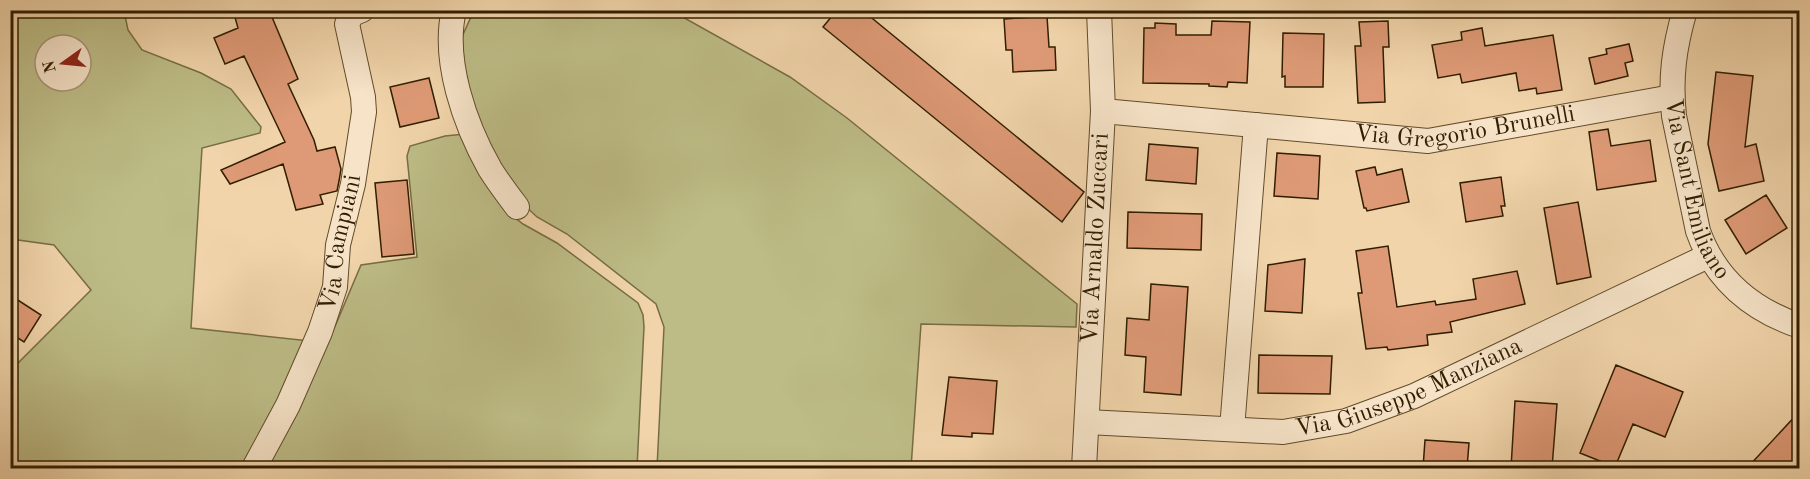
<svg xmlns="http://www.w3.org/2000/svg" width="1810" height="479" viewBox="0 0 1810 479" font-family="'Old Standard TT',serif">
  <rect width="100%" height="100%" fill="#f1d4aa"/>
  <filter id="stains"><feTurbulence type="fractalNoise" baseFrequency=".00333" numOctaves="4"/><feColorMatrix values="0 0 0 0 .2 0 0 0 0 .09 0 0 0 0 .02 0 0 0 .5 -.17"/></filter>
  <radialGradient id="worn" r=".72"><stop offset=".6" stop-color="#630" stop-opacity="0"/><stop offset="1" stop-color="#630" stop-opacity=".3"/></radialGradient>
  <path fill="#bdbc86" stroke="#776d43" stroke-width="1.5" fill-rule="evenodd" d="M 11,11 L 124,11 L 128,30 L 142,50 L 201,73 L 231,89 L 261,127 L 260,133 L 202,148 L 191,328 L 328,343 L 361,265 L 417,257 L 407,156 L 410,146 L 445,136 L 465,134 L 504,209 L 523,224 L 557,243 L 638,303 L 643,315 L 644,327 L 637,468 L 11,468 L 10,365 L 14,367 L 91,290 L 54,245 L 11,239 ZM 45,45 L 81,45 L 81,81 L 45,81 Z
    M 478,11 L 672,11 L 790,77 L 847,118 L 1077,304 L 1076,327 L 921,324 L 911,468 L 657,468 L 664,327 L 656,304 L 567,234 L 537,217 L 519,200 L 470,107 L 461,39 L 470,19 Z"/>
  <path fill="#de9a76" stroke="#311e00" stroke-width="1.5" d="M 233,10 L 269,10 L 298,79 L 288,84 L 314,140 L 317,151 L 335,147 L 341,169 L 339,181 L 337,191 L 320,195 L 323,204 L 296,210 L 283,164 L 230,184 L 221,170 L 285,142 L 244,56 L 225,64 L 214,38 L 238,28 Z
    M 837,10 L 862,10 L 1084,192 L 1062,222 L 823,27 Z
    M 1047,16 L 1049,47 L 1055,47 L 1056,70 L 1013,72 L 1012,50 L 1006,50 L 1004,19 Z
    M 1212,21 L 1250,22 L 1247,83 L 1228,82 L 1227,87 L 1209,86 L 1209,84 L 1143,83 L 1144,28 L 1155,28 L 1155,23 L 1176,24 L 1176,35 L 1211,35 Z
    M 1388,21 L 1389,47 L 1383,47 L 1385,102 L 1358,103 L 1355,46 L 1361,46 L 1359,22 Z
    M 1482,28 L 1485,46 L 1553,35 L 1562,90 L 1537,94 L 1536,88 L 1519,91 L 1516,73 L 1462,83 L 1460,74 L 1438,78 L 1432,45 L 1462,40 L 1461,32 Z
    M 1283,33 L 1324,34 L 1323,87 L 1285,87 L 1285,76 L 1282,77 Z
    M 1629,44 L 1633,61 L 1625,63 L 1628,76 L 1595,84 L 1589,58 L 1607,54 L 1606,49 Z
    M 1716,72 L 1753,76 L 1745,147 L 1756,144 L 1764,181 L 1719,191 L 1708,144 Z
    M 429,78 L 439,118 L 400,127 L 390,87 Z
    M 1608,129 L 1611,146 L 1650,140 L 1656,181 L 1597,190 L 1589,132 Z
    M 1149,144 L 1198,148 L 1196,184 L 1146,180 Z
    M 1277,153 L 1320,156 L 1318,199 L 1274,196 Z
    M 1375,167 L 1377,175 L 1402,169 L 1409,202 L 1367,211 L 1366,208 L 1364,208 L 1356,171 Z
    M 1501,177 L 1505,206 L 1501,206 L 1503,216 L 1466,222 L 1460,183 Z
    M 407,180 L 414,254 L 382,257 L 375,183 Z
    M 1766,195 L 1787,228 L 1746,254 L 1725,220 Z
    M 1578,202 L 1591,277 L 1557,284 L 1544,208 Z
    M 1128,212 L 1202,214 L 1201,250 L 1127,248 Z
    M 1388,246 L 1397,307 L 1435,301 L 1436,305 L 1476,299 L 1473,279 L 1517,271 L 1525,304 L 1450,322 L 1452,332 L 1427,335 L 1428,345 L 1388,350 L 1387,347 L 1366,349 L 1358,293 L 1362,293 L 1356,251 Z
    M 1305,259 L 1302,313 L 1265,311 L 1268,265 Z
    M 1151,284 L 1188,287 L 1181,395 L 1144,392 L 1146,357 L 1125,355 L 1127,318 L 1149,320 Z
    M 10,295 L 41,315 L 24,342 L 10,333 Z
    M 1259,355 L 1332,356 L 1330,394 L 1258,393 Z
    M 1616,365 L 1683,392 L 1665,437 L 1633,424 L 1615,467 L 1580,453 Z
    M 949,377 L 997,381 L 993,434 L 972,433 L 972,437 L 942,435 Z
    M 1515,401 L 1557,404 L 1552,468 L 1511,468 Z
    M 1800,411 L 1800,468 L 1747,468 Z
    M 1425,440 L 1469,443 L 1467,468 L 1423,468 Z"/>
  <g fill="none" stroke-linecap="round" stroke-linejoin="round">
    <defs>
      <g id="minor">
        <path d="M 454,10 C 442,60 465,125 490,169 C 498,182 508,195 517,207"/>
        <path id="s1" d="M 1685,10 C 1674,48 1670,78 1674,116 L 1698,231 C 1715,279 1752,310 1800,326"/>
        <path id="s2" d="M 1103,111 L 1428,141 L 1672,97"/>
        <path id="s3" d="M 1087,422 L 1283,432 L 1346,421 L 1414,396 L 1708,256"/>
        <path d="M 1232,429 L 1256,125"/>
        <path id="s4" d="M 254,468 L 288,405 L 320,332 L 335,287 L 338,245 L 353,184 L 364,112 L 363,97 L 347,24 L 352,14 L 362,10"/>
        <path id="s5" d="M 1084,468 L 1103,111 L 1099,10"/>
      </g>
    </defs>
    <use href="#minor" stroke="#614c2a" stroke-width="26"/>
    <use href="#minor" stroke="#f6e3c8" stroke-width="24"/>
  </g>
  <g text-anchor="middle" dominant-baseline="central" stroke-width="4.5" stroke-linejoin="round" paint-order="stroke">
    <g font-size="24" fill="#311e00" stroke="#f6e3c8">
      <text stroke="none"><textPath href="#s2" startOffset="364">Via Gregorio Brunelli</textPath></text>
      <text stroke="none"><textPath href="#s1" startOffset="184">Via Sant'Emiliano</textPath></text>
      <text stroke="none"><textPath href="#s5" startOffset="230">Via Arnaldo Zuccari</textPath></text>
      <text stroke="none"><textPath href="#s4" startOffset="243">Via Campiani</textPath></text>
      <text stroke="none"><textPath href="#s3" startOffset="330">Via Giuseppe Manziana</textPath></text>
    </g>
  </g>
  <rect width="1810" height="479" fill="none" stroke="#f1d4aa" stroke-width="36"/>
  <rect x="12" y="12" width="1786" height="455" fill="none" stroke="#311e00" stroke-width="3"/>
  <rect x="18" y="18" width="1774" height="443" fill="none" stroke="#311e00" stroke-width="1.5"/>
  <g transform="translate(63 63) rotate(255)"><circle r="28" fill="#f6e3c8" stroke="#a79478" stroke-width="1.5"/>
  <path d="M0-4.5L10 22L0 15L-10 22Z" fill="#8f2418"/>
  <text y="-9" font-size="16" font-weight="bold" text-anchor="middle" fill="#311e00">N</text>
  </g>
  <rect width="100%" height="100%" filter="url(#stains)"/>
  <rect width="100%" height="100%" fill="url(#worn)"/>
</svg>
